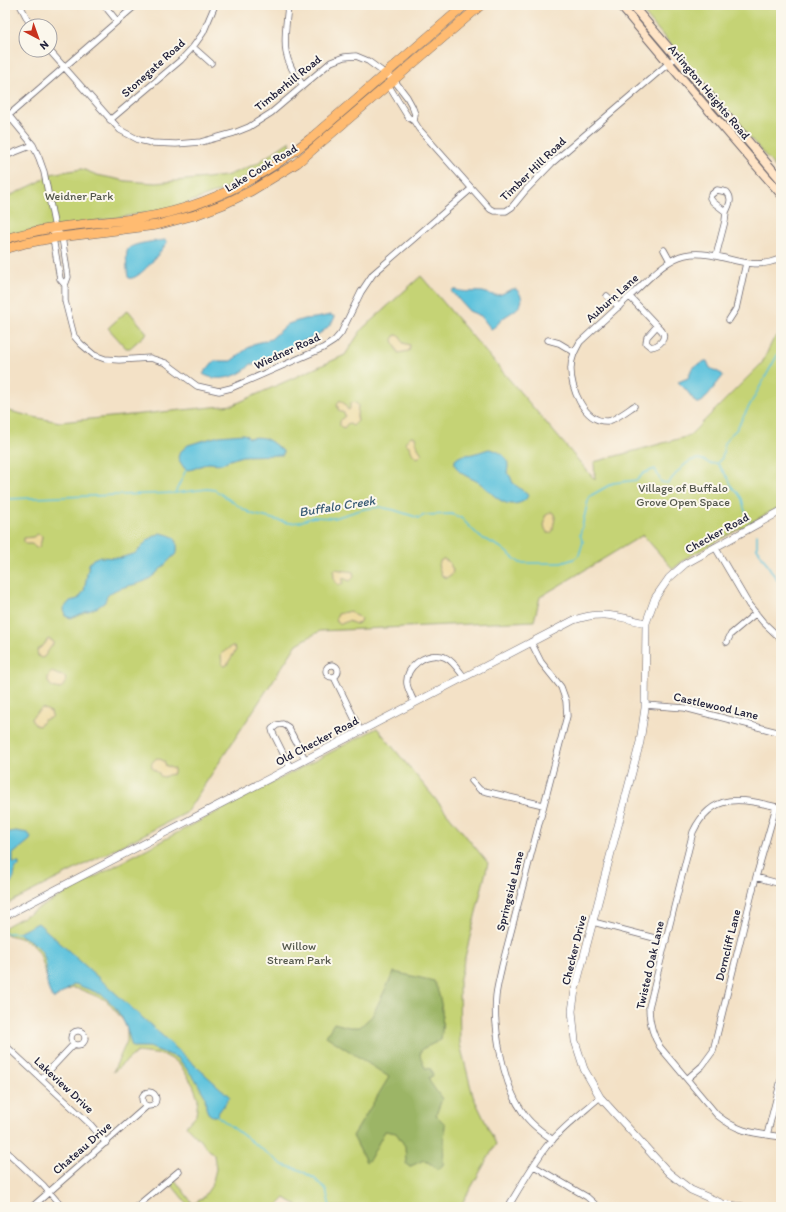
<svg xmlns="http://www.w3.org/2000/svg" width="786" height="1212" viewBox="0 0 786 1212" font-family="Itim,sans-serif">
  <rect width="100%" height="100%" fill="#fbf7ec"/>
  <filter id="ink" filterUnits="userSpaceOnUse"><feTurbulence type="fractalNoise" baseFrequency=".025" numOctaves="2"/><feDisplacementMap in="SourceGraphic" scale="8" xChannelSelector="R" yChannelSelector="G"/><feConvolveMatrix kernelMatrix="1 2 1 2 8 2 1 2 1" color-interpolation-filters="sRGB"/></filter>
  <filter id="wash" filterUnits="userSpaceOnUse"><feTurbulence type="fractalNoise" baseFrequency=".012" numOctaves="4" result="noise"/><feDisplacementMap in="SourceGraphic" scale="16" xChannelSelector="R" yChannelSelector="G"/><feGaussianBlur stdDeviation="0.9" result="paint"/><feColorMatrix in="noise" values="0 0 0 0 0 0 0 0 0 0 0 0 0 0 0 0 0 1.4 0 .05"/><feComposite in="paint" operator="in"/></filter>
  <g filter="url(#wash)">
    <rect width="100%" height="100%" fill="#f3e1c6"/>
    <path fill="#c5d375" stroke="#747a58" d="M 638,5 L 781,5 L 781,174 L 648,18 Z
      M 290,141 L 291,151 L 276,161 L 220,191 L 170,209 L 5,236 L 5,198 L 39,182 L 50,174 L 82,169 L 97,175 L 126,181 L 156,183 L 226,176 L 256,164 Z
      M 421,276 L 595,480 L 594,462 L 689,436 L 762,363 L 773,340 L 781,332 L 781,506 L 688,557 L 673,569 L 643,535 L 540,597 L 534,621 L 320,631 L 297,644 L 186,813 L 5,905 L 5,410 L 38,418 L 60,422 L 233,405 L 345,355 L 362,329 Z
      M 128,310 L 147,333 L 130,348 L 126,348 L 108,328 Z
      M 377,728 L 488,863 L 459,982 L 460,1044 L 473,1096 L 496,1144 L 460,1207 L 300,1207 L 285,1198 L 276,1207 L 186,1207 L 188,1205 L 170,1183 L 175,1180 L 193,1204 L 203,1198 L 212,1185 L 216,1169 L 214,1155 L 186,1126 L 196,1115 L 198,1098 L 193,1085 L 179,1063 L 164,1055 L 137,1052 L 113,1072 L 127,1041 L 127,1025 L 106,1000 L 79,989 L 73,988 L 65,991 L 56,998 C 49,990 48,986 46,976 C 40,946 34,941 5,934 L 5,927 L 131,857 Z"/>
    <path fill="#9cb566" stroke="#5f6c50" d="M 394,972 L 434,981 C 443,1001 444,1019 441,1040 L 422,1049 L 420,1055 L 425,1068 L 431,1069 L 433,1076 L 429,1077 L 430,1082 L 442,1099 L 436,1115 L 445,1124 L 443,1165 L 438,1170 L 434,1166 L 424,1160 L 411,1166 L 408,1166 L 406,1163 L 405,1146 L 396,1133 L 385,1131 L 370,1159 L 366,1162 L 353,1136 L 389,1077 L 326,1036 L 334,1023 L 349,1027 L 360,1027 L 372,1016 Z"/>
    <path fill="#eeda9e" stroke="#887e6c" d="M 396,335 L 400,336 L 403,343 L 410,345 L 409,351 L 398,353 L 393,340 L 394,336 Z
      M 340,400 L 344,403 L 348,410 L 350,409 L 350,404 L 354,402 L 358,405 L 357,416 L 358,421 L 353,426 L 348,423 L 344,428 L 340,426 L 340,421 L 345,416 L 344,413 L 339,411 L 337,404 Z
      M 411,436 L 415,437 L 418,448 L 422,454 L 418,458 C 410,453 413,453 409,446 C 408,445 406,444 405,442 Z
      M 551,512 L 555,514 C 556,518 553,524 553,530 L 551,533 L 548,533 L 545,529 L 544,524 L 545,523 L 545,516 Z
      M 38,534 L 42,536 L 41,542 L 39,547 L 36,548 L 32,544 L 26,544 L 24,543 L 24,538 L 33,537 Z
      M 444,559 L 449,562 L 453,570 L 452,574 L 446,578 L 442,576 L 438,565 L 441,560 Z
      M 335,569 L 353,572 L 354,577 L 350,581 L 343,578 L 343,583 L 339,585 C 334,582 333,576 334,571 Z
      M 350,611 L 354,615 L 359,617 L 361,619 L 359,623 L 356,624 L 348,621 L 341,624 L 337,621 L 336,617 L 338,614 Z
      M 48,639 L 53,641 L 53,644 L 44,657 L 41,658 L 38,656 L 37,650 L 44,645 Z
      M 232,646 L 234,646 L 236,650 L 226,666 L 222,665 L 221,654 Z
      M 52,672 L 58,675 L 64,676 C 68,681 64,685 60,689 L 52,687 L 48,682 L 48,676 Z
      M 42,708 L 51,712 L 52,716 L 50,718 L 44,720 L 39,726 L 35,725 L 32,721 L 31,718 Z
      M 157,758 L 164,761 L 166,766 L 174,769 L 174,773 L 173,774 L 168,775 L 164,777 L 160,776 L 159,773 C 151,769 148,764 157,758 Z"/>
    <path fill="#5fc3dd" stroke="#40728c" d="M 165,240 L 167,242 L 166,244 C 160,252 139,281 129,278 L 128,277 C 127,271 125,253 128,249 C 133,243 157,241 165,240 Z
      M 454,289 C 462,293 474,291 483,292 C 488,293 493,296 498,295 C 505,294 509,288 516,289 C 531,304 513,311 503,318 C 499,322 497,326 491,329 L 481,316 L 469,311 L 451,291 Z
      M 331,315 L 335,317 C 331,328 312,340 302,341 L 299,344 L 257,364 L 251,364 C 241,377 217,383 203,374 L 214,361 L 231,361 L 253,344 L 271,339 L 288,324 L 304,319 L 315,318 Z
      M 705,361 L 707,361 L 710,368 L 722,374 L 723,376 L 703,401 L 699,403 L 696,403 L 687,391 L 678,382 L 688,378 L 692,368 Z
      M 243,434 L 246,435 L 249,438 C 266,435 270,441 283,451 L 283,455 L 242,456 L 227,461 L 222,464 L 208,463 L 193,469 L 188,470 L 184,468 L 179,460 L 178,457 L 180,452 L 188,445 L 219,436 Z
      M 489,449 C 497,450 509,456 508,467 C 508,469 507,471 507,473 L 510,476 L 513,483 L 528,495 C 527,499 523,502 519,503 C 503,508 492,493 481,484 C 472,477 453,474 455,460 C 462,453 468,456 476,453 C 481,452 485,450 489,449 Z
      M 160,533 C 175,536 178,538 177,553 C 167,561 158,574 147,580 C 135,587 107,586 105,602 L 98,607 L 71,618 L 65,616 L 64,608 L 70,601 L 78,599 L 84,591 L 89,564 L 93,559 L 98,557 L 120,558 L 136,553 L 148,540 Z
      M 16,831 L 28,833 L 31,837 L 30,840 L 13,854 L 13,863 L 19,863 L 19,867 L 15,868 C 15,876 13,884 5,887 L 5,833 Z
      M 38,923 L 230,1097 L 216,1116 L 212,1116 L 208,1113 L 206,1108 L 205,1096 L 202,1091 L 197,1082 L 178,1058 L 149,1047 L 132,1047 L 127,1029 L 122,1018 L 114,1006 L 103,995 L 75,984 L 54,999 C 42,986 50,966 42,952 C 37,943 26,939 18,933 Z"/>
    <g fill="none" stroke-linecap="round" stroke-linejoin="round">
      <path stroke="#5fc3dd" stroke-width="1.5" d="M 717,463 L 728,478 L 732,487 L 738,493 L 742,499 L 744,508 L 749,520
        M 175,493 L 186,470
        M 5,499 L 175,493 L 207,489 L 215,490 L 243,509 L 252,514 L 289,523 L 300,522 L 313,517 L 334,518 L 364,509 L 380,507 L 394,510 L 419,518 L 424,515 L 452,514 L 461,518 L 480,537 L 500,547 L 520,563 L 561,563 L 574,559 L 579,555 L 583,542 L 580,535 L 588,501 L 590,496 L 613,483 L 637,480 L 644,473 L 655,469 L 661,482 L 668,483 C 680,470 691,450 710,464 L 717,463 L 722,458 C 724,444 725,439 736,430 L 778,354 L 781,353
        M 757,534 L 757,548 L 777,580 L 781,584
        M 5,933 L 19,933
        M 216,1115 L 283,1165 L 300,1170 L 315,1179 L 326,1190 L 330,1207"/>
    </g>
  </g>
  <g filter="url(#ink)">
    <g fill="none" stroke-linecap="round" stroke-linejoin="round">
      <defs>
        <path id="minor" d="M 20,5 L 31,26
          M 104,5 L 117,21
          M 288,5 C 285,40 279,56 303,85
          M 193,47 L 211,63
          M 49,50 L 120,130 L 139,140 L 152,143 L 176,144 L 201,142 L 234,133 L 249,127 L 271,113 L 331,62 L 344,57 L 356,56 L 368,61 L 394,80 L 407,97 L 412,106 L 415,114 L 414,121
          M 387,83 L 408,117 L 414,121 L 419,129 L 490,209 L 494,211 L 506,211 L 512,207 L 525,191 L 552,163 L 676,57
          M 5,111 L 33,145 L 39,158 L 44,172 L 55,228 L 62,237 L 68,277 L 65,285 L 65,301 L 74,336 L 81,344 L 94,355 L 105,359 L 119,360 L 150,358 L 166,363 L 197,386 L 219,391 L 231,388 L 323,348 L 334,341 L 341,333 L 361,292 L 373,274 L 471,189
          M 9,115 L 136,5
          M 110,120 L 181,60 L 193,47 L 203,33 L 215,5
          M 5,156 L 33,145
          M 55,228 L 53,238 L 60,279 L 65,285
          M 664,250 L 670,261
          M 716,256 L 725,221 L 726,212 L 713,202 L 710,198 L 711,195 L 717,190 L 727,192 C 733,199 729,205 726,212
          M 607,296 L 619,307
          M 630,297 L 662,331 C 667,339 659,346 651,347 L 646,343 L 647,337 L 657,326
          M 729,320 L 736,309 L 746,263
          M 548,340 L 559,343 L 574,352
          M 634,406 C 628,410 615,420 608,421 C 584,423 570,387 571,368 C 571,358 575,351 580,342 C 596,327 613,312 629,297 C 645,283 665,259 685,255 C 719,248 749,275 781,258
          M 715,547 L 749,605 L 763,622 L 781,639
          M 531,642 L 541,662 L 561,687 L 566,701 L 567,716 L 502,966 C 500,976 497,986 496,996 C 493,1028 503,1084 522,1111 C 529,1123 542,1132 553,1140
          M 727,642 L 731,634 L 756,613
          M326 671a6 6 0 1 1 12 0a6 6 0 1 1-12 0Z
          M 334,677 L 360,730
          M 414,702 C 412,697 408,690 407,684 C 405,667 425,653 441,656 C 451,658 458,669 464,677
          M 645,705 L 685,708 L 781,733
          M 290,767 L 273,733 L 272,729 L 277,725 L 283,724 L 288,727 L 305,759
          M 472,781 L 480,790 L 543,805
          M 781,808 C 744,799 713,790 693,832 L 649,1007 C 649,1022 652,1034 660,1047 L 717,1115 C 739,1133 755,1133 781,1137
          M 756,877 L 781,884
          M 593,922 L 666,941
          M71 1038a7 7 0 1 1 14 0a7 7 0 1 1-14 0Z
          M 5,1045 L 91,1125 L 106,1143
          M 42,1078 L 74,1044
          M 687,1079 L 702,1066 L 713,1051 L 756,877 L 776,807
          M142 1099a7 7 0 1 1 14 0a7 7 0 1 1-14 0Z
          M 767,1135 L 781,1080
          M 5,1150 L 43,1185 L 62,1207
          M 534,1166 L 587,1197 L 598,1207
          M 32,1207 L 147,1106
          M 136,1207 L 179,1171
          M 508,1207 C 520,1187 532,1166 546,1147 C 562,1128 582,1113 600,1097"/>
        <path id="tertiary" d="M 5,916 L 574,620 C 603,610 618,617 646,623
          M 744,1207 L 723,1204 L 691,1190 L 669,1173 L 600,1097 L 584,1069 L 575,1041 L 572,1011 L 575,990 L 640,742 L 645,708 L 646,623 L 655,598 L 669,578 L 685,564 L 781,511"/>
        <path id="secondary" d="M 620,5 L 694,93 L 781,194
          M 632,5 L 781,180"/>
        <path id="primary" d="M 5,239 C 49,225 95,224 140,218 C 204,209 261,178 310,139 L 465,5
          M 5,249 L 26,243 L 53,238 L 157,225 L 195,215 L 224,204 L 251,191 L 297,163 L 481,5"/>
      </defs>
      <use href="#minor" stroke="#6b656c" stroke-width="7"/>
      <use href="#tertiary" stroke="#6b656c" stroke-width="8"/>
      <use href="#secondary" stroke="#6b656c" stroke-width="10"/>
      <use href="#primary" stroke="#6b656c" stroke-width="10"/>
      <use href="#minor" stroke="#fff" stroke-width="5.5"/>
      <use href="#tertiary" stroke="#fff" stroke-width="7"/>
      <use href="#secondary" stroke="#ffe4c6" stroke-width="8"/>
      <use href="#primary" stroke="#ffbb71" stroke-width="9"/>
    </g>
  </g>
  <g text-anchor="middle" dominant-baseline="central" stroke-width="4" stroke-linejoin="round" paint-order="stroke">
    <g font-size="12" fill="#22223b" stroke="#fbf7ec">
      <text transform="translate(153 68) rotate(-42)">Stonegate Road</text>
      <text transform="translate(288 83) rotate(-39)">Timberhill Road</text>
      <text transform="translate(709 92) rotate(50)">Arlington Heights Road</text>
      <text transform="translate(261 168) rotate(-31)">Lake Cook Road</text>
      <text transform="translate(533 169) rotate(-44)">Timber Hill Road</text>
      <text transform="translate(612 298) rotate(-42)">Auburn Lane</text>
      <text transform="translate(287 351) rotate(-25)">Wiedner Road</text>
      <text transform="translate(717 533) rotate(-29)">Checker Road</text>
      <text transform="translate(716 706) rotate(13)">Castlewood Lane</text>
      <text transform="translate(317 741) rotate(-28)">Old Checker Road</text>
      <text transform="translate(510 891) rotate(-76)">Springside Lane</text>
      <text transform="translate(728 945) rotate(-76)">Dorncliff Lane</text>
      <text transform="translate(574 950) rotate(-76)">Checker Drive</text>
      <text transform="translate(650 965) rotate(-77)">Twisted Oak Lane</text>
      <text transform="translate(64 1085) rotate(43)">Lakeview Drive</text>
      <text transform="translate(82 1148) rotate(-41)">Chateau Drive</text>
    </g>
    <g font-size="12" fill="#53574c" stroke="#fbf7ec">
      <text x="79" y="196">Weidner Park</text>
      <text x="683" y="488">Village of Buffalo<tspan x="683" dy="14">Grove Open Space</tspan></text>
      <text x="299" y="946">Willow<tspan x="299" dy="14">Stream Park</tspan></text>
    </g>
    <g font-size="13" font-style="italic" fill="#375a74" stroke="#fbf7ec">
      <text transform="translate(337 506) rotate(-9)">Buffalo Creek</text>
    </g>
  </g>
  <rect width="786" height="1212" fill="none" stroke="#fbf7ec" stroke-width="20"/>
  <g transform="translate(38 38) rotate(139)"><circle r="19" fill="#fbf7ec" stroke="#a4a2a5"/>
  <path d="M0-3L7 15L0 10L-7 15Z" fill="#c8321e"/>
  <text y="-6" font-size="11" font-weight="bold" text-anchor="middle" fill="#22223b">N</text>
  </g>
</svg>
